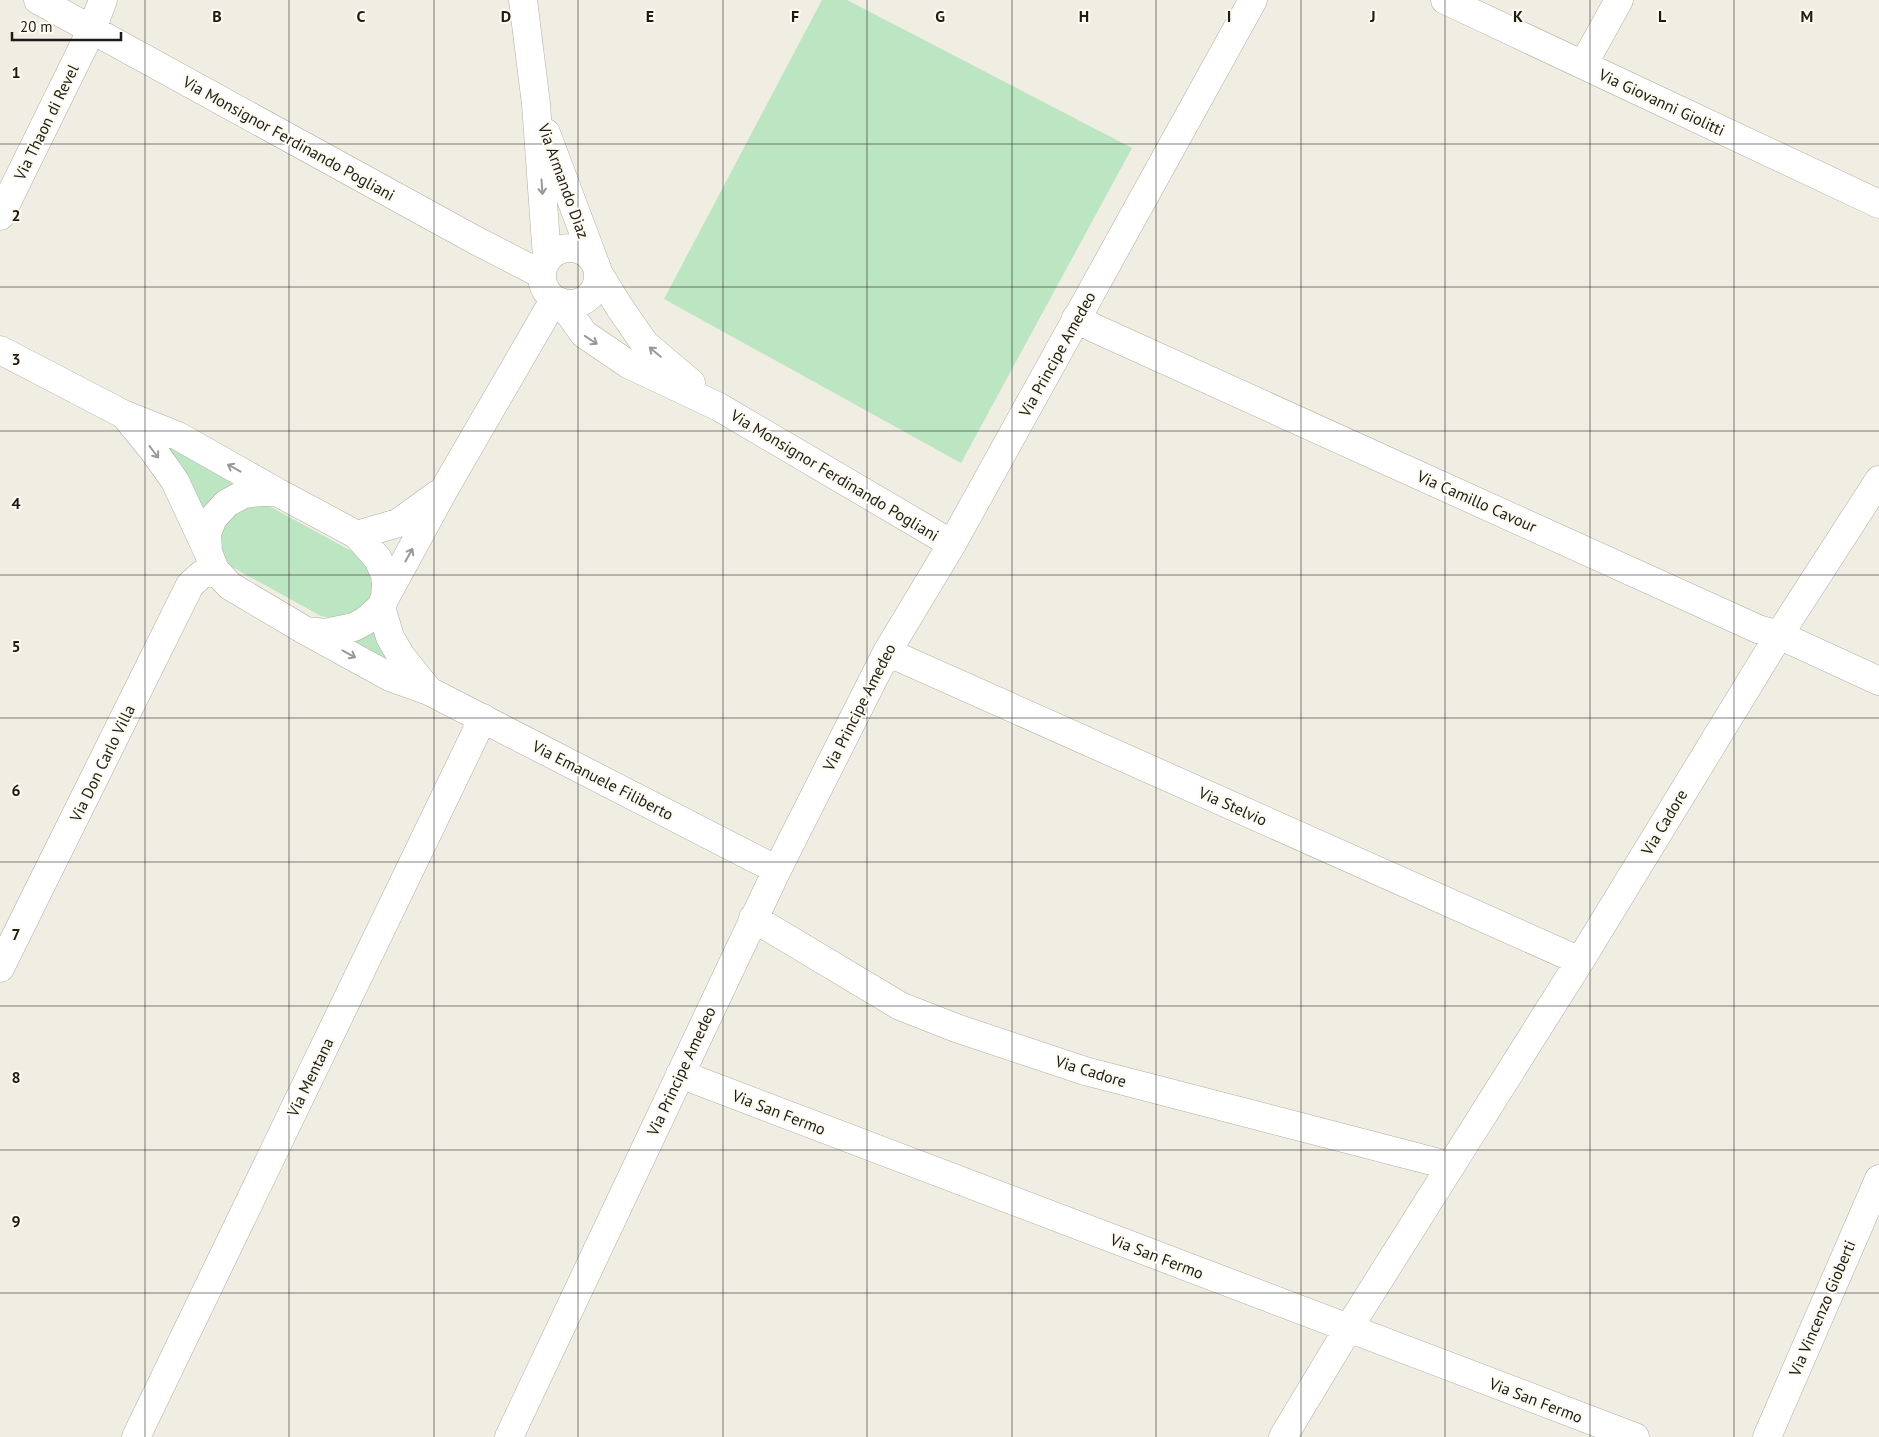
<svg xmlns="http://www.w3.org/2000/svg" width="1879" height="1437" viewBox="0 0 1879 1437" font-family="'PT Sans',sans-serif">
  <rect width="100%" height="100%" fill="#f0ede2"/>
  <path fill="#bce5c2" d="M 822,0 L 847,0 L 1132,148 L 961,463 L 664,299 Z
    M 172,442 L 248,484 L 215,498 L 202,508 L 182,465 L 169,450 Z
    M 254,504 L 269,506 L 355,553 C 379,572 383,601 351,613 C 337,619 335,620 321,616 L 232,567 L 224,557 L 220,542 L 221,530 L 228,517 Z
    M 376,624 L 395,664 L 338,640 Z"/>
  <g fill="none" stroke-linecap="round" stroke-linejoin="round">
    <defs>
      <path id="minor" d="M 38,0 L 475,240 L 541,274
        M 523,0 L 536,104 L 547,258
        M 1445,0 L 1879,204
        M 1583,65 L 1619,0
        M 546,133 L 593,258
        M 0,216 L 92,29 L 103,0
        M542 276a28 28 0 1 1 56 0a28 28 0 1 1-56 0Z
        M 599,274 L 620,308 L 645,344 L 691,383
        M 561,302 L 584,334 L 628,364 L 719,407 L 952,544
        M 1076,318 L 1094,328 L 1758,629 L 1779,635 L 1879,681
        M 0,350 L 123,414 L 178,436 L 277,492
        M 126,417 L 153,450 L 175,481 L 208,552
        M 259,492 L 277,492 L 357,535 L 378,559 L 385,575 L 386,584 L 385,598 L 381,607 L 365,621 L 354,627 L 325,633 L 306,631 L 230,586 L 215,570 L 208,552 L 207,533 L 213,518 L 227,503 L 244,494 Z
        M 357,535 L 398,523 L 438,494
        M 385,598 L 445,488 L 554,300
        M 381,607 L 390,637 L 401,656 L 429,691
        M 306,631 L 390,677 L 429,691 L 777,870
        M 887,652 L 1580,961
        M 753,918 L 900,1006 L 956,1028 L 1085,1071 L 1451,1166
        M 0,968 L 190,585 L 201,575 L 215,570
        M 680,1074 L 1635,1437
        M 136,1437 L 483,718
        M 509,1437 L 777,870 L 887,652 L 952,544 L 1253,0
        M 1283,1437 L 1348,1329 L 1580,961 L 1779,635 L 1879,480
        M 1767,1437 L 1879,1179"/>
    </defs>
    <use href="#minor" stroke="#b0ada3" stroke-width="29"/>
    <use href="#minor" stroke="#fff" stroke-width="28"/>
  </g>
  <defs><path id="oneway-shaft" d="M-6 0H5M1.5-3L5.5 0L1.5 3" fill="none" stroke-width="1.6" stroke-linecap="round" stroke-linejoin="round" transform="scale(1.25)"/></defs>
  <g stroke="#999897">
    <use href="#oneway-shaft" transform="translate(542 187) rotate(86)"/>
    <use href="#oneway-shaft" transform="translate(591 340) rotate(34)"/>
    <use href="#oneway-shaft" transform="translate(655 352) rotate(-140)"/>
    <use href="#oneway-shaft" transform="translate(154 452) rotate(53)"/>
    <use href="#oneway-shaft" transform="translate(234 468) rotate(-151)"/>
    <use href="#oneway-shaft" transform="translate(409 555) rotate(-61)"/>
    <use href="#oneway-shaft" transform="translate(349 654) rotate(29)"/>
  </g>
  <path fill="none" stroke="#1c1b17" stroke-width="1" stroke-opacity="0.55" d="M 145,0 L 145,1437M 289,0 L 289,1437M 434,0 L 434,1437M 578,0 L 578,1437M 723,0 L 723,1437M 867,0 L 867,1437M 1012,0 L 1012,1437M 1156,0 L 1156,1437M 1301,0 L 1301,1437M 1445,0 L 1445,1437M 1590,0 L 1590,1437M 1734,0 L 1734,1437M 0,144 L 1879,144M 0,287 L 1879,287M 0,431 L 1879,431M 0,575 L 1879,575M 0,718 L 1879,718M 0,862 L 1879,862M 0,1006 L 1879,1006M 0,1150 L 1879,1150M 0,1293 L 1879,1293"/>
  <g text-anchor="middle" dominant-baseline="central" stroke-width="4" stroke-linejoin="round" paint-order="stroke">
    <g font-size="16" fill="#1c1b17" stroke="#fdfaf0">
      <text transform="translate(1662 102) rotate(25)">Via Giovanni Giolitti</text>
      <text transform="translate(46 122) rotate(-64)">Via Thaon di Revel</text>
      <text transform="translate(289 138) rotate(29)">Via Monsignor Ferdinando Pogliani</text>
      <text transform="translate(564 181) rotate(70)">Via Armando Diaz</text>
      <text transform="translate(1057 354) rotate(-61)">Via Principe Amedeo</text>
      <text transform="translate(835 475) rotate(31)">Via Monsignor Ferdinando Pogliani</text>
      <text transform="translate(1477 501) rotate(24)">Via Camillo Cavour</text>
      <text transform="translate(859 707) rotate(-63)">Via Principe Amedeo</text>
      <text transform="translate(102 763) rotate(-64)">Via Don Carlo Villa</text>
      <text transform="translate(603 780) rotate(27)">Via Emanuele Filiberto</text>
      <text transform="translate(1233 806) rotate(24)">Via Stelvio</text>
      <text transform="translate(1664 822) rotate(-59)">Via Cadore</text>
      <text transform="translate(681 1071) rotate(-65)">Via Principe Amedeo</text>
      <text transform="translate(1091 1071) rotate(17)">Via Cadore</text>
      <text transform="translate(310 1077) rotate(-64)">Via Mentana</text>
      <text transform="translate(779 1112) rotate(21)">Via San Fermo</text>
      <text transform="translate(1157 1256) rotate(21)">Via San Fermo</text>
      <text transform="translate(1822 1308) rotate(-67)">Via Vincenzo Gioberti</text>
      <text transform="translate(1536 1400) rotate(21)">Via San Fermo</text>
    </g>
  </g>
  <g font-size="16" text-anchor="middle" font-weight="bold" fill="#1c1b17" stroke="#fdfaf0" stroke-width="4" stroke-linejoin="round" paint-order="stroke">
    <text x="217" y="22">B</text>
    <text x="361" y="22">C</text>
    <text x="506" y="22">D</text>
    <text x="650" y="22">E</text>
    <text x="795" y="22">F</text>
    <text x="940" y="22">G</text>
    <text x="1084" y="22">H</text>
    <text x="1229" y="22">I</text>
    <text x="1373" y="22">J</text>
    <text x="1518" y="22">K</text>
    <text x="1662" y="22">L</text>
    <text x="1807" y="22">M</text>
    <text x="16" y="78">1</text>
    <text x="16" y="221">2</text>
    <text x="16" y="365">3</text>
    <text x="16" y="509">4</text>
    <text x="16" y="652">5</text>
    <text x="16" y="796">6</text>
    <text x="16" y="940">7</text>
    <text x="16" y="1083">8</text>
    <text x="16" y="1227">9</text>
  </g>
  <path d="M12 32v8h109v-8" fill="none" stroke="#1c1b17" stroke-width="2.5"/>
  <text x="20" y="32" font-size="15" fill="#1c1b17" stroke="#fdfaf0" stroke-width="4" paint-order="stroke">20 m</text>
</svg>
